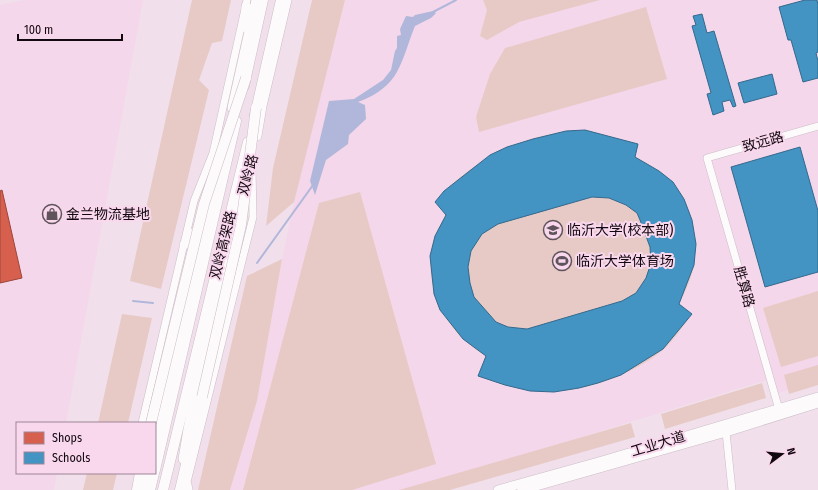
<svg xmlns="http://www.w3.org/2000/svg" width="818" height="490" viewBox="0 0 818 490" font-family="'Fira Sans Condensed','Noto Sans SC',sans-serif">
  <rect width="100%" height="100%" fill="#f1e0eb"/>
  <path fill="#f4d7ea" d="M 24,0 L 143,0 L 66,423 L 17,423 L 17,473 L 57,473 L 54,490 L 0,490 L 0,5 Z
    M 345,0 L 818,0 L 818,381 L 775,394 L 770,379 L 410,490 L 230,490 L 257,401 L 282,259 L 299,179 Z"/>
  <path fill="#e7cac6" d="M 192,0 L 231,0 L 222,41 L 212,43 L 199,80 L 209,90 L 161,289 L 130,281 Z
    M 312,0 L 345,0 L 294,202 L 266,226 L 273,168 Z
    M 483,0 L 600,0 L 519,22 L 487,40 L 480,36 L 487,10 Z
    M 646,7 L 667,79 L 479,132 L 476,117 L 490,74 L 505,48 Z
    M 585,130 L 638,144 L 635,157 C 648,164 663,171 673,183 C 692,204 698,236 694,264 C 692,278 685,292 679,304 L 692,314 C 683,326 674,340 663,350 C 630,377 571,398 528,390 C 511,388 495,382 478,376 L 486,356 C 444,332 420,283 435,237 C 437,229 442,222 446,215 L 435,202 C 472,158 527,132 585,130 Z
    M 360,192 L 436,464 L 352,490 L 243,490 L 319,203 Z
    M 282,259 L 257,401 L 230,490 L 198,490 L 247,276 Z
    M 818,291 L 818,356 L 781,367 L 763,308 Z
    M 122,314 L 152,318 L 128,423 L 98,423 Z
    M 818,365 L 818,385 L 789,394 L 784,375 Z
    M 762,383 L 766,398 L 665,429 L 661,414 Z
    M 631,423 L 635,437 L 450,490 L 399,490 Z
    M 87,473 L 117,473 L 113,490 L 83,490 Z"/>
  <path fill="#b1b7da" d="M 433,11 L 436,13 L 431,18 L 415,26 C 400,63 401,86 358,102 L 365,105 L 366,119 L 349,135 L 348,144 L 326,160 L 315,195 L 310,181 L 329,101 L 354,99 L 383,80 L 391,70 L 395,51 L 397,48 L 397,36 L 401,35 L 400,29 L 406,16 L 413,17 L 415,15 Z"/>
  <path fill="#d6604d" stroke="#9b463a" d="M 2,190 L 22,278 L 0,283 L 0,191 Z"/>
  <path fill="#4393c3" stroke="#34698d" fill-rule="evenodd" d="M 805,0 L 817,0 L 818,5 L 818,52 L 816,53 L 818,61 L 818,78 L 803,82 L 791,40 L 788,40 L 779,7 Z
    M 702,14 L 707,33 L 714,31 L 736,106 L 733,107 L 730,100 L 722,102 L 724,111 L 713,115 L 707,94 L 711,93 L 692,26 L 696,25 L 693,16 Z
    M 772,74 L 777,94 L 744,103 L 738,83 Z
    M 585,130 L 638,144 L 635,157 L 659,171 L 673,182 L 684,199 L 692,220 L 696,244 L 694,265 L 679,304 L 692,314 L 663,349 L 621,375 L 598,383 L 579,388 L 554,392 L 530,391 L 505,385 L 478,376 L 486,356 L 463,339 L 440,310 L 434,294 L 430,256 L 435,236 L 446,215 L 435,202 L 444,191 L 490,155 L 507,147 L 533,139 L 566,131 ZM 592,197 L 609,198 L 626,205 L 637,213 L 640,220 L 650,247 L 651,263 L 646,278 L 636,293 L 622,301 L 527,329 L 508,327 L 496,322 L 474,297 L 470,283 L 468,267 L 471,251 L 482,234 L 498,224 Z
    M 800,147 L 818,211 L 818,272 L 765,287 L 731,167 Z"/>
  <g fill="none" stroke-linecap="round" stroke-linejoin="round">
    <path stroke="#b1b7da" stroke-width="2" d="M 433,12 L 456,0
      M 257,263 L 313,185
      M 133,301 L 153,303"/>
    <defs>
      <path id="minor" d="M 780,413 L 707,158 L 818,126
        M 142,423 L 194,201 L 213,153 L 247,0
        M 726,432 L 732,490
        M 185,490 L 253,217 L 252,169"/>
      <path id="major" d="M 246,28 L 246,6
        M 232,108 L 256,0
        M 257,136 L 262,106 L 287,0
        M 184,245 L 199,227
        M 155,443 L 215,183
        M 183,459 C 197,373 215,286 241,202
        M 187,485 L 188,490
        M 141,490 L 146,473
        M 498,490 L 602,461 L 818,397
        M 522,490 L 726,432 L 818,403"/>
      <path id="highway" d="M 244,86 L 263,0
        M 255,115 L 281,0
        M 155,470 L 236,121
        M 137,490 L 140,473
        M 150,490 L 154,473
        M 163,490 L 248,142
        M 180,490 L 202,397"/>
    </defs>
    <use href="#minor" stroke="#cbbdc6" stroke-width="8"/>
    <use href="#major" stroke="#cbbdc6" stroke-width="10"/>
    <use href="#highway" stroke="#cbbdc6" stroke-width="11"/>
    <use href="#minor" stroke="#fdfafc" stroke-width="7"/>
    <use href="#major" stroke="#fdfafc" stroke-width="9"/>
    <use href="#highway" stroke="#fdfafc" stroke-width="10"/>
    <defs>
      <path id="highway-bridge" d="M 202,397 L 241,225 L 256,108
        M 151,423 L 204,204 L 246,78"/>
    </defs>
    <use href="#highway-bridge" stroke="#cbbdc6" stroke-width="11" stroke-linecap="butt"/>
    <use href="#highway-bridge" stroke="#fdfafc" stroke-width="10"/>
  </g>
  <defs>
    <symbol id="shop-ring" viewBox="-11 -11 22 22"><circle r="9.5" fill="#f9d8ee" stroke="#60545c" stroke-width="1.5"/><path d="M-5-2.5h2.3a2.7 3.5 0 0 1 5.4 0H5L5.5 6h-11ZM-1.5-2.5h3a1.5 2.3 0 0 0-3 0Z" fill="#60545c"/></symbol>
    <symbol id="university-ring" viewBox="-11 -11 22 22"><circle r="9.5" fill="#f9d8ee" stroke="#60545c" stroke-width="1.5"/><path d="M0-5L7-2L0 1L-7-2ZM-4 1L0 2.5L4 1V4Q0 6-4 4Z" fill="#60545c"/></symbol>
    <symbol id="stadium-ring" viewBox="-11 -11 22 22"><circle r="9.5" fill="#f9d8ee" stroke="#60545c" stroke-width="1.5"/><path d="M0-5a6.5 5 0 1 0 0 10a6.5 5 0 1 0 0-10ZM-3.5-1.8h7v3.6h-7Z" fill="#60545c"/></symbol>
  </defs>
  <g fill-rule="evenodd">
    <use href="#shop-ring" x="41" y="203" width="22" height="22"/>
    <use href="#university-ring" x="542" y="219" width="22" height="22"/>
    <use href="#stadium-ring" x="551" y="250" width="22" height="22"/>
  </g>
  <g text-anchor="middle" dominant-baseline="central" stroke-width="4" stroke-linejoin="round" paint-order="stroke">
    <g font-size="14" fill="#12080f" stroke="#f9d8ee">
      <text transform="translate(763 142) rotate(-16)">致远路</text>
      <text transform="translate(248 175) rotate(-75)">双岭路</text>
      <text transform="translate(223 245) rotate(-76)">双岭高架路</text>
      <text transform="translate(744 287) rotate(74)">胜算路</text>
      <text transform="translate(658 444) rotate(-17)">工业大道</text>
    </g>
    <g font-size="14" fill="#12080f" stroke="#f9d8ee" text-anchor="start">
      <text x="66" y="214">金兰物流基地</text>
      <text x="567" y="230">临沂大学(校本部)</text>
      <text x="576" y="261">临沂大学体育场</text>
    </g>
  </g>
  <rect x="16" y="422" width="140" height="52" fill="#f9d8ee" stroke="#9d8595"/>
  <rect x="24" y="432" width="20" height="12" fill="#d6604d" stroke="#9d8595"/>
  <text x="52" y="442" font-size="12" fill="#12080f">Shops</text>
  <rect x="24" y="452" width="20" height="12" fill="#4393c3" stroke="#9d8595"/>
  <text x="52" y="462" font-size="12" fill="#12080f">Schools</text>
  <g transform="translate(782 454) rotate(74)" stroke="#f9d8ee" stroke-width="3" paint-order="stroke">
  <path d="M0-3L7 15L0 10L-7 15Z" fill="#12080f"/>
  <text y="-6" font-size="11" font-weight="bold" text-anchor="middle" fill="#12080f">N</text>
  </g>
  <path d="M18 34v6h104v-6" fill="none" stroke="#12080f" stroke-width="2"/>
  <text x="24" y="34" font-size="12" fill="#12080f" stroke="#f9d8ee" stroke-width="3" paint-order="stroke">100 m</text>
</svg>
